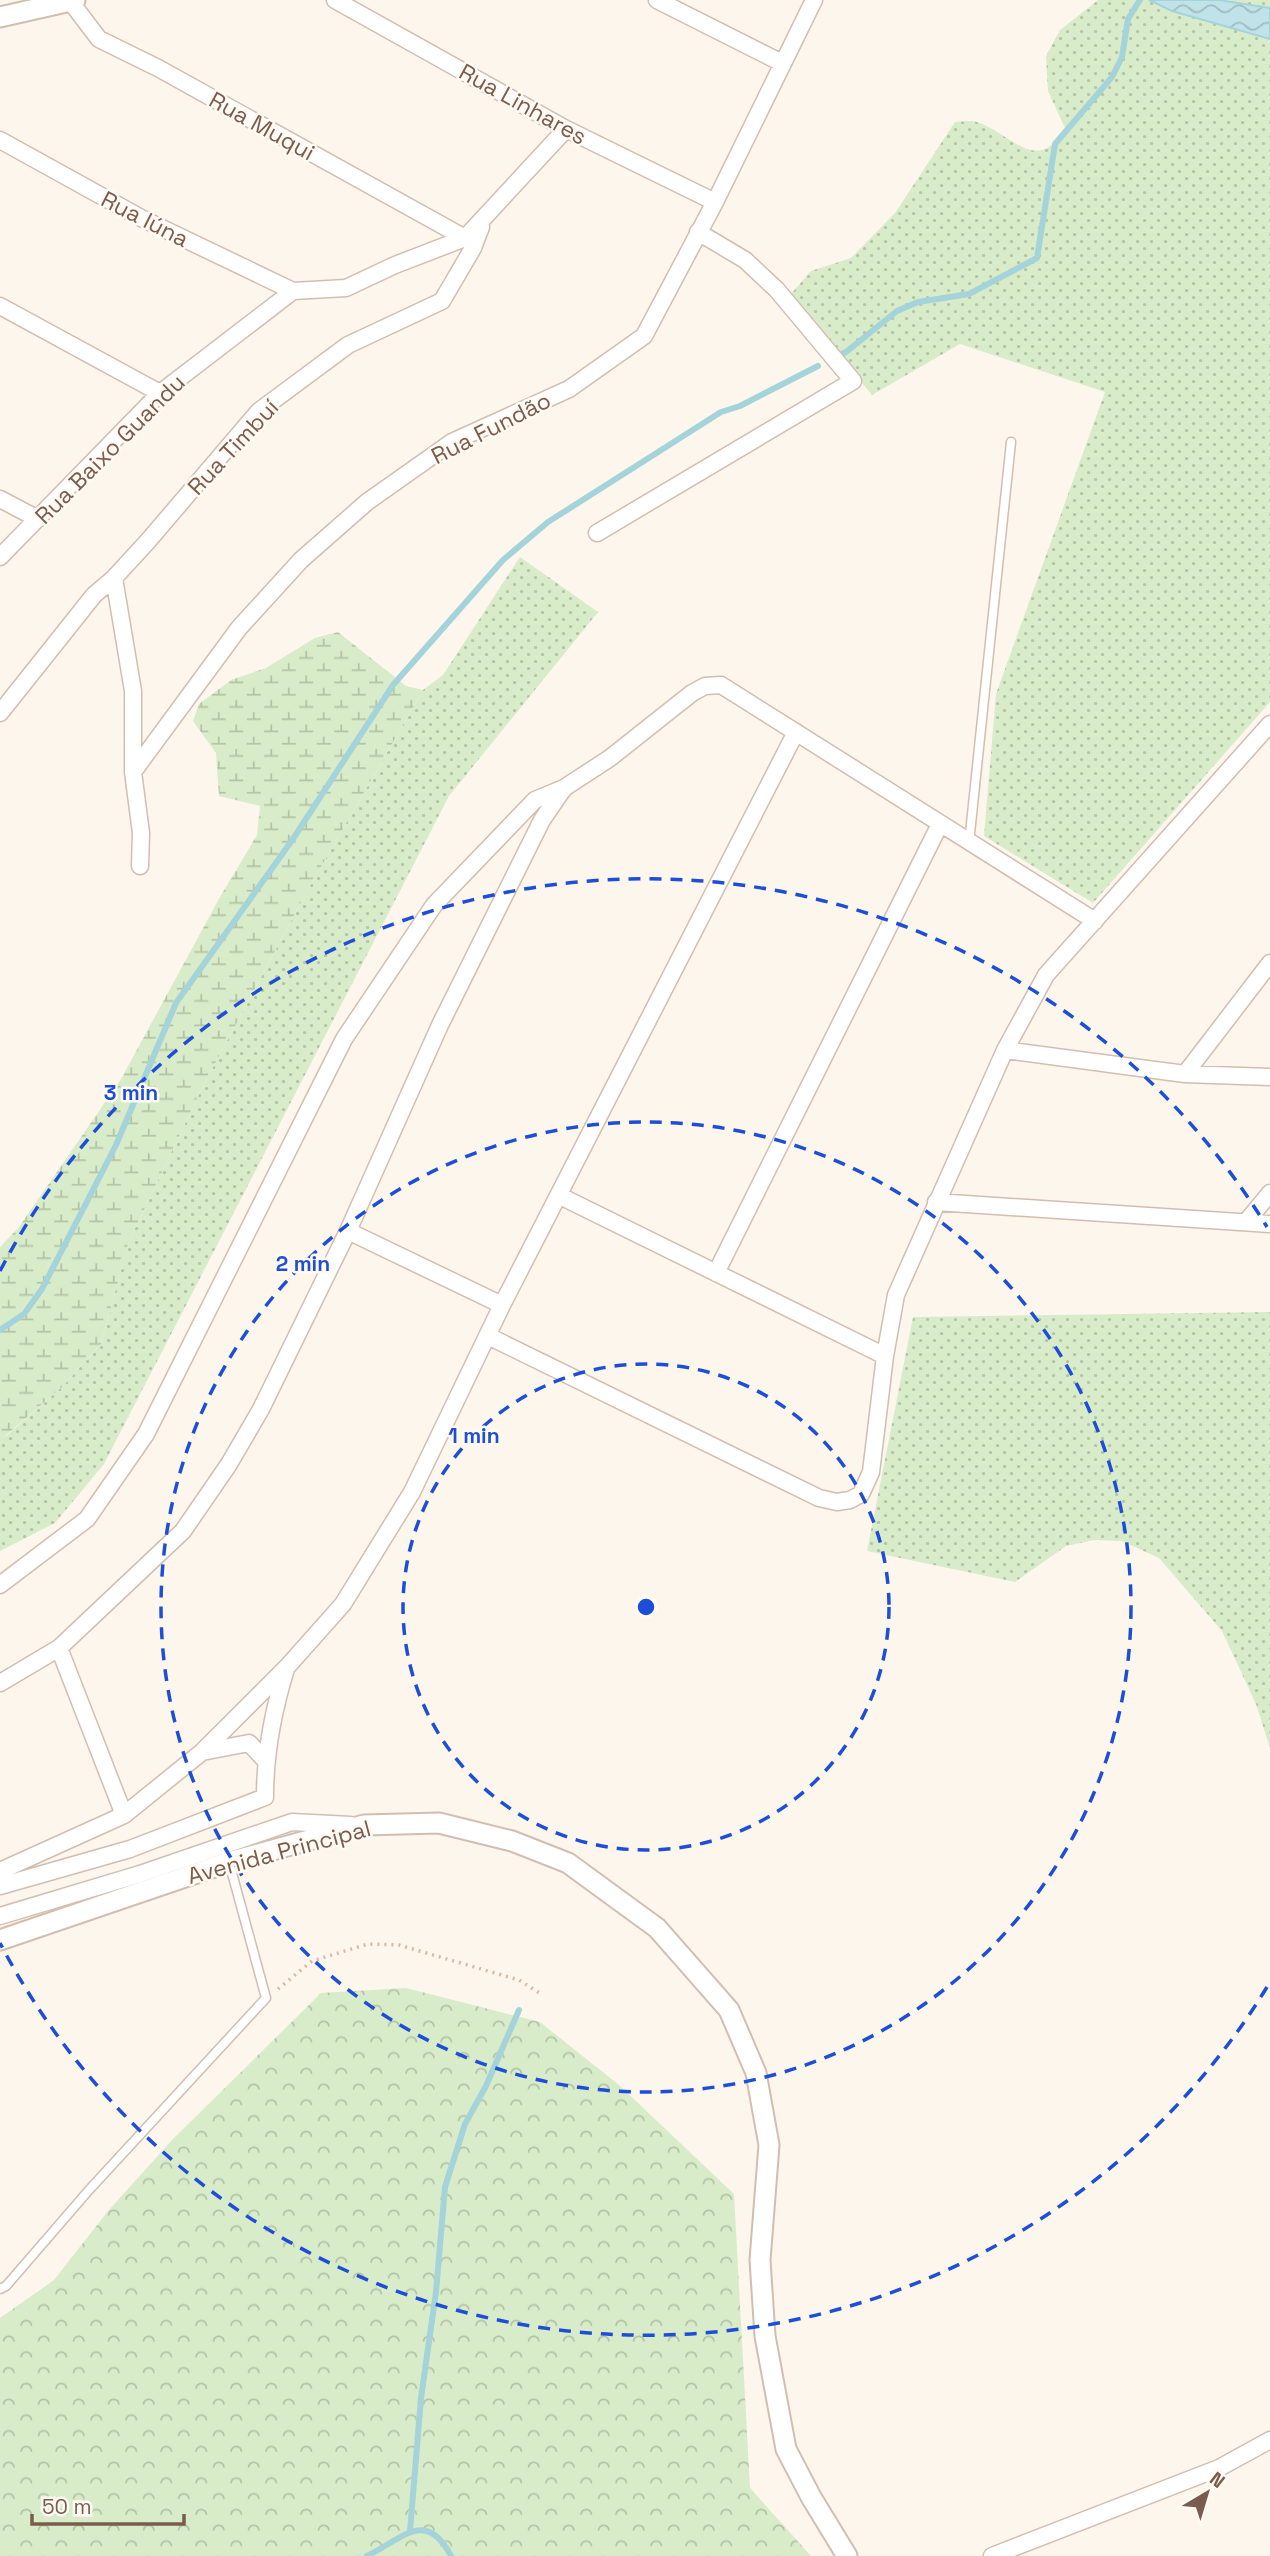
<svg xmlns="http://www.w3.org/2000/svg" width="1270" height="2556" viewBox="0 0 1270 2556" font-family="'Space Grotesk',sans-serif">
  <defs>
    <pattern id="grass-dots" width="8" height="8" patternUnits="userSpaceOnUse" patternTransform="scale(1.75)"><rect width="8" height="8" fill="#d8ecc9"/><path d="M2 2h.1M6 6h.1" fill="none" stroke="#b4c2a5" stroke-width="1.8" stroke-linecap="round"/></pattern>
    <pattern id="forest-crowns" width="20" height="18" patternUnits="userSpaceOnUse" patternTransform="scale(1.75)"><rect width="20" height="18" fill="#d8ecc9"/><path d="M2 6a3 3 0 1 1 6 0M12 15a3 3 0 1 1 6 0" fill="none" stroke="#b4c2a5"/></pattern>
    <pattern id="wetland-marsh" width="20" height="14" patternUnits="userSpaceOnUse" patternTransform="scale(1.75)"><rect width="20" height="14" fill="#d8ecc9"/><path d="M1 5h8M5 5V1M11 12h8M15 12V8" fill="none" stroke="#b4c2a5"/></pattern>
    <pattern id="water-waves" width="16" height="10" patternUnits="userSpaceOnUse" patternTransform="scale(1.75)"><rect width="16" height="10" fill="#bfe3e8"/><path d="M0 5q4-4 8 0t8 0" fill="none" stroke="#a0bbbe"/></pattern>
  </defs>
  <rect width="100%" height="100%" fill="#fdf6ec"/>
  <path fill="url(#grass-dots)" d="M 1098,0 L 1149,0 L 1172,11 L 1270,39 L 1270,702 L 1093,903 L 984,836 L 996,694 L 1105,392 L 960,344 L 872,395 L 790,295 L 811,271 L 851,258 L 895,213 L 955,122 C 961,122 970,120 977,122 C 1011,133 1037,177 1065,128 L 1048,91 L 1046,56 L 1060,30 Z
    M 1219,0 L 1270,0 L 1270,8 Z
    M 520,557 L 598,612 L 449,796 L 104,1464 L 55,1523 L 0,1551 L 0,1437 L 6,1436 L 62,1387 L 101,1344 L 129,1241 L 203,1086 L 307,891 L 423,690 L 443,675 Z
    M 1270,1312 L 1270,1748 L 1256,1704 L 1222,1631 L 1159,1558 L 1122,1541 L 1094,1540 L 1066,1546 L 1015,1582 L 867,1551 L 913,1317 Z"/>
  <path fill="url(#forest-crowns)" d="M 406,1988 L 540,2022 L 619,2085 L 734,2194 L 750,2488 L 811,2556 L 0,2556 L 0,2318 L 54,2280 L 108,2211 L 172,2140 L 321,1993 Z"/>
  <path fill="url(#wetland-marsh)" d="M 338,632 L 406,686 L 423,690 L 307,891 L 203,1086 L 129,1241 L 101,1344 L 62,1387 L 5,1436 L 0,1437 L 0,1247 L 19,1227 L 121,1079 L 220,897 L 257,835 L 260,806 L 219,796 L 216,753 L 193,721 L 199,704 L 231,680 L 266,668 L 315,638 Z"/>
  <path fill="url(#water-waves)" stroke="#a5d3da" stroke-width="2" d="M 1149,0 L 1219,0 L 1270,8 L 1270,39 L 1172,11 Z"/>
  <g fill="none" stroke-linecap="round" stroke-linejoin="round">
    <path stroke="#a5d3da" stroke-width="6" d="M 836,357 L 846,352 L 897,311 L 918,302 L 969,294 L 1037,258 L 1055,144 L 1112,77 L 1122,57 L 1128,19 L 1140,0
      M 0,1330 L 24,1314 L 42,1289 L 116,1145 L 176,1003 L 293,839 L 393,685 L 503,560 L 548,522 L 721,412 L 740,406 L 818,366
      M 410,2531 L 421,2398 L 436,2292 L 445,2187 L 465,2124 L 486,2086 L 519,2010
      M 367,2556 C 402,2539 426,2508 451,2556"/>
    <defs>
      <path id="service" d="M 969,843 L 1011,442
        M 0,2289 L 6,2286 L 89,2190 L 266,1998 L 229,1862"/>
      <path id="minor" d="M 335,0 L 566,129 L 715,202
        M 657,0 L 782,63
        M 70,1 L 99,39 L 158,68 L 465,238
        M 0,140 L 143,219 L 293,291
        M 0,306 L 160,393
        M 0,499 L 38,519
        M 597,533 L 853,381 L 777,290 L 745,260 L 698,232
        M 0,557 L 160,393 L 293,291 L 346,288 L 395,265 L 465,238 L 566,129
        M 114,578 L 133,691 L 133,772 L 141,833 L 140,866
        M 0,713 L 94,595 L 114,578 L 148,541 L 259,411 L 348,345 L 442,301 L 473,248 L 481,227
        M 133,772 L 239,628 L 301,560 L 367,502 L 452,442 L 569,389 L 644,336 L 715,202 L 814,0
        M 1005,1050 L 1185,1074 L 1270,1077
        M 1185,1074 L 1270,963
        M 560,1196 L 885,1356
        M 936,1202 L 1270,1224
        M 1246,1222 L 1270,1193
        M 348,1231 L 502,1305
        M 716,1273 L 940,824
        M 488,1336 L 819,1498 L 837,1502 L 850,1500 L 861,1494 L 871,1472 L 885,1356 L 896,1295 L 1005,1050 L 1046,975 L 1270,724
        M 0,1585 L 87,1519 L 146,1434 L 344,1039 L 434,905 L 535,800 L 564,788
        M 59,1648 L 124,1815
        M 0,1683 L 59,1648 L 183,1531 L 229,1464 L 261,1409 L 348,1231 L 440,1025 L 542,820 L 564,788 L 610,758 L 692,693 L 705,686 L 721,685 L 1095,921
        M 202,1752 L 249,1743 L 265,1760
        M 0,1871 L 124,1815 L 202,1752 L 287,1667 L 343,1604 L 412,1492 L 502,1305 L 796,732
        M 0,1886 L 130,1849 L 265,1797 C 265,1753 273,1711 286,1669
        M 0,1916 L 140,1874 L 292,1822 L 351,1825
        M 992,2556 L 1219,2468 L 1270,2440"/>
      <path id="tertiary" d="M 0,17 L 75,0
        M 0,1940 L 229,1862 L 364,1825 L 439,1823 L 512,1841 L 568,1863 L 620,1901 L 657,1928 L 729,2010 L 756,2073 L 769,2145 L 760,2260 L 765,2336 L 786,2449 L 811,2497 L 847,2556"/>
    </defs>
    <use href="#service" stroke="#d1beb0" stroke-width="11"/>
    <use href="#minor" stroke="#d1beb0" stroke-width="19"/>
    <use href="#tertiary" stroke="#d1beb0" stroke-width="23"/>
    <path stroke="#d9b8a5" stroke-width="3.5" stroke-dasharray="2 5" stroke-linecap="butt" d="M 278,1989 L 312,1961 L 368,1944 L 399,1945 L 519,1980 L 541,1994"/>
    <use href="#service" stroke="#fff" stroke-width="8"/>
    <use href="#minor" stroke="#fff" stroke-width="16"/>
    <use href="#tertiary" stroke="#fff" stroke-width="19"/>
  </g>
  <g fill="none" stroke="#1d4ed8" stroke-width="3.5" stroke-dasharray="12 9">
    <circle cx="646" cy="1607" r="243"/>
    <circle cx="646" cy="1607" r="485"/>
    <path d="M1267 1987A728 728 0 0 1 0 1943M0 1271A728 728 0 0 1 1267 1227"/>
  </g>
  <g text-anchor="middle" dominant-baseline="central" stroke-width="5" stroke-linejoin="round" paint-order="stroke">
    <g font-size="23" fill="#7a5c4d" stroke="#fffaf3">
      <text transform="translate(523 104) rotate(29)">Rua Linhares</text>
      <text transform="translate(262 126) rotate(29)">Rua Muqui</text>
      <text transform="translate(145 219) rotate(27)">Rua Iúna</text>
      <text transform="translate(491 428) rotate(-27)">Rua Fundão</text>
      <text transform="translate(233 447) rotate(-47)">Rua Timbuí</text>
      <text transform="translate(110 449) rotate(-45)">Rua Baixo Guandu</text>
      <text transform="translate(279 1852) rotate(-15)">Avenida Principal</text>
    </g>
  </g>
  <circle cx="646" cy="1607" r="10" fill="#1d4ed8" stroke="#fffaf3" stroke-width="3.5"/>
  <g font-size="21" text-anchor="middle" font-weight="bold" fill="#1d4ed8" stroke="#fffaf3" stroke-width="5" stroke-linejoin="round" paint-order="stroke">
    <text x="131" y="1100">3 min</text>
    <text x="303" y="1271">2 min</text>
    <text x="474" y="1443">1 min</text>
  </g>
  <g transform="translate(1207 2493) rotate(38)" stroke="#fffaf3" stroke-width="5" paint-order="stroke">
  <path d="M0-5L12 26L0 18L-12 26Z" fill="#7a5c4d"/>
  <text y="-10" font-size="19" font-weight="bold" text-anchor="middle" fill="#7a5c4d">N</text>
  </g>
  <path d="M32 2514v10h152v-10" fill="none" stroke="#7a5c4d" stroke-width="3.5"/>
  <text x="42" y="2514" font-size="21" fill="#7a5c4d" stroke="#fffaf3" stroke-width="5" paint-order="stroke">50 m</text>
</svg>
